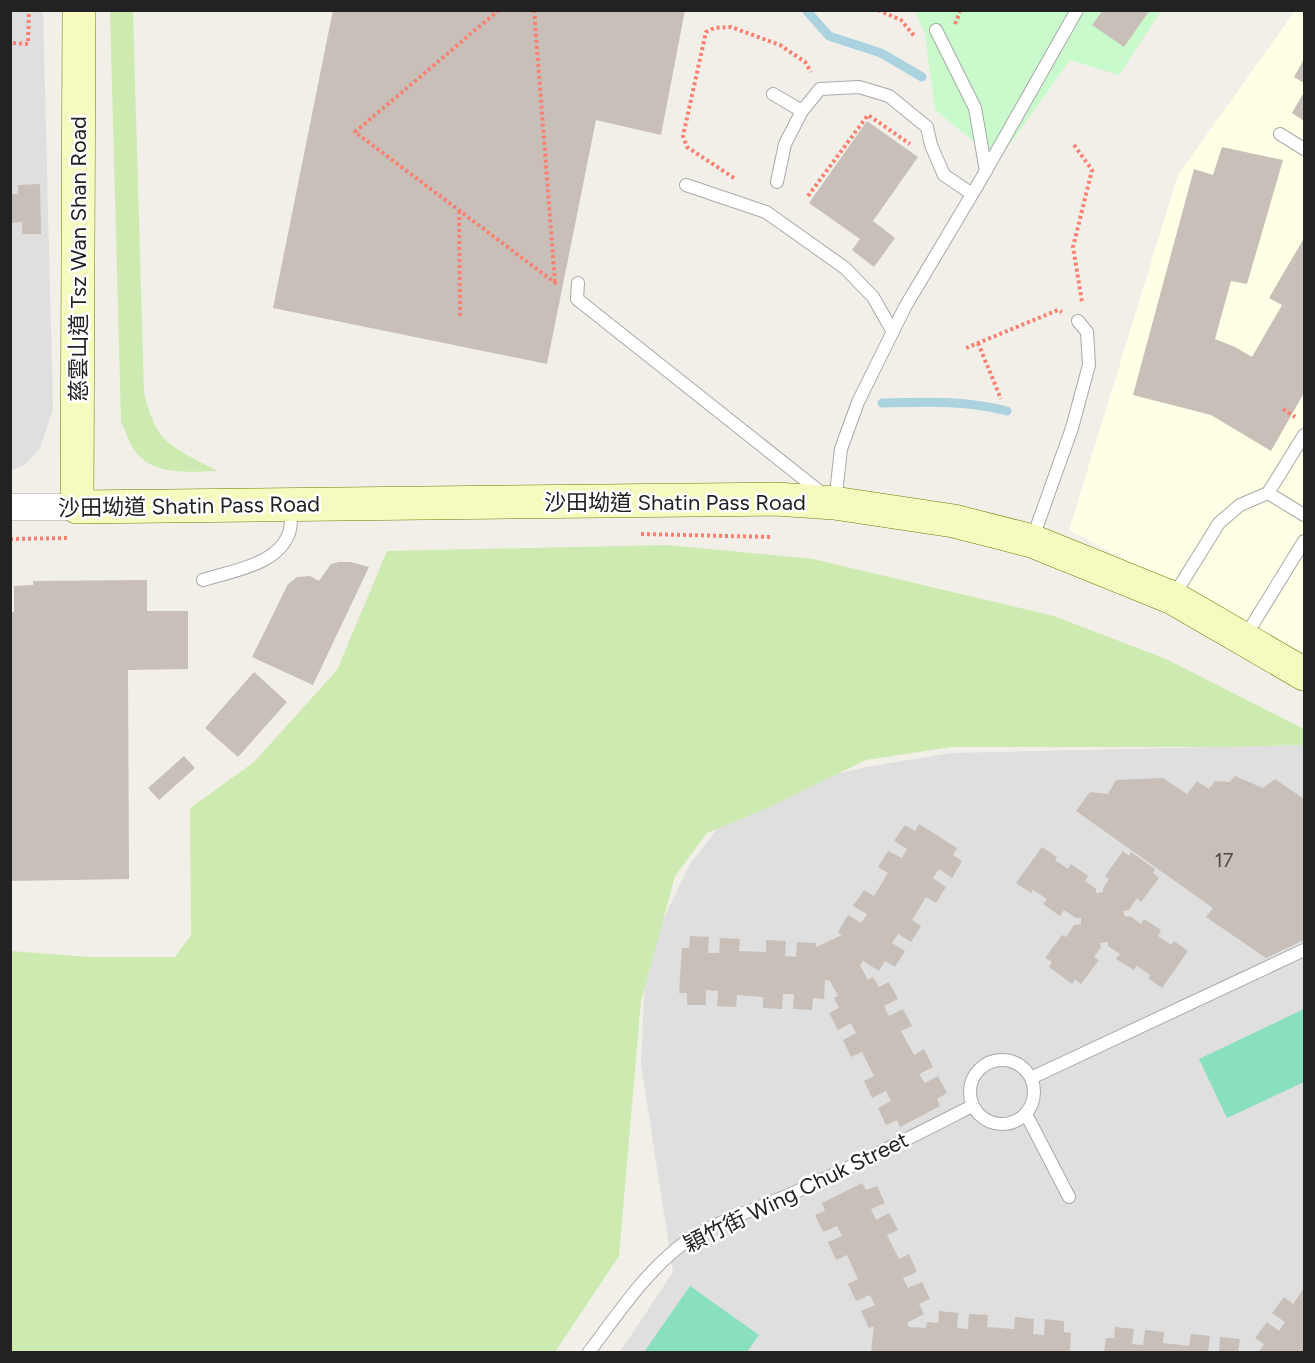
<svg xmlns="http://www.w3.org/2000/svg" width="1315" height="1363" viewBox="0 0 1315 1363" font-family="Figtree,'Noto Sans TC',sans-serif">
  <rect width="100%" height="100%" fill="#f2efe9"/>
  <path fill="#e0dfdf" d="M 11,11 L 43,11 L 53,409 L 40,448 L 26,464 L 11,471 Z
    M 1304,745 L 1304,1352 L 620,1352 L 673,1272 L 641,1064 L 646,955 L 690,864 L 729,814 L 772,789 L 866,767 L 951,753 Z"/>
  <path fill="#ffffe5" d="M 1295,11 L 1304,11 L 1304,655 L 1069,530 L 1178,175 Z"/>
  <path fill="#cdebb0" d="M 110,11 L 133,11 L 144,393 C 148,407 152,424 162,436 C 173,450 201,462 218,471 C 192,472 152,476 135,451 C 129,443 126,431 121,422 Z
    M 668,545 L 813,559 L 1054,616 L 1166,659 L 1304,729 L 1304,745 L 1222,747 L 952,747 L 866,760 L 765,809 L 707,833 L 675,876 L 641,1001 L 619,1256 L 555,1352 L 11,1352 L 11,951 L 89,957 L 175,957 L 191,935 L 190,808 L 254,762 L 337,670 L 387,551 Z"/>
  <path fill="#c8facc" d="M 915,11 L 1161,11 L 1119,75 L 1070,60 L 998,161 L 935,110 L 925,34 Z"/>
  <path fill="#88e0be" d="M 1304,1009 L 1304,1082 L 1227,1118 L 1199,1059 Z
    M 690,1286 L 759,1335 L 747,1352 L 644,1352 Z"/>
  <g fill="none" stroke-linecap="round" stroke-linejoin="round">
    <path stroke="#aad3df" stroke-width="9" d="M 806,10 L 829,36 L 881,53 L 922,77
      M 882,403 C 924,402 966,400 1007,411"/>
  </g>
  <path fill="#c7bfb8" d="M 333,10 L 685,10 L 661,135 L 596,120 L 547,364 L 273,308 Z
    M 1103,10 L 1150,10 L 1124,47 L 1092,25 Z
    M 1304,59 L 1304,83 L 1294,77 Z
    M 1304,92 L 1304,121 L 1292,113 Z
    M 867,121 L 918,157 L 873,221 L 895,238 L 874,267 L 852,250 L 860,239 L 809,203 Z
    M 1222,147 L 1283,160 L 1247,284 L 1231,281 L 1215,339 L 1235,347 L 1252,357 L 1282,305 L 1269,298 L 1304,238 L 1304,393 L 1271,451 L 1211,415 L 1133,395 L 1194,169 L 1213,175 Z
    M 40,184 L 41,234 L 22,234 L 22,222 L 10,223 L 10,194 L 18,194 L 18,185 Z
    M 339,562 L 351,562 L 369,567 L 313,685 L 252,657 L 288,584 L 297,577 L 310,576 L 319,581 L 331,564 Z
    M 147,580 L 147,611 L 188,611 L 188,669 L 128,670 L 129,879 L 10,881 L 10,612 L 14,612 L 14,586 L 33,585 L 33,581 Z
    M 254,672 L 287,702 L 238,757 L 205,728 Z
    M 184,756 L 195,768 L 159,800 L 148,788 Z
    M 1235,776 L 1263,788 L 1275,779 L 1304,799 L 1304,940 L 1266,958 L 1206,917 L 1213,908 L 1076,811 L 1090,792 L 1108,794 L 1116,780 L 1163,778 L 1187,794 L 1197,781 L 1209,789 L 1215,781 L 1230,782 Z
    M 919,824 L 957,848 L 953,855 L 962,861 L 952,878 L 939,869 L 933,878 L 946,887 L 936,903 L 926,897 L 912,920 L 921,926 L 911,942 L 898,934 L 892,943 L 905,951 L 895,967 L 885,961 L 879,971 L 863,961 L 860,965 L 868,980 L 873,977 L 879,987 L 889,982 L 898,999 L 884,1006 L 889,1016 L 903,1009 L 912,1026 L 901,1031 L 914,1055 L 924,1049 L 933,1067 L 919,1074 L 925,1083 L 938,1076 L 947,1093 L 937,1099 L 940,1106 L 900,1127 L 897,1120 L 886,1125 L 878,1108 L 891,1101 L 886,1091 L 872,1098 L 864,1081 L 874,1076 L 862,1052 L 851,1057 L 843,1040 L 856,1033 L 851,1023 L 838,1030 L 829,1013 L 839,1008 L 834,998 L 838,996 L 830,981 L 825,980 L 824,999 L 813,998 L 812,1010 L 793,1009 L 794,994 L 783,994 L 782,1009 L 763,1008 L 763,997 L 737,995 L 736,1007 L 717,1006 L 718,991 L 706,990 L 706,1005 L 687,1005 L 687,993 L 679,993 L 682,948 L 689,948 L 690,936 L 709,937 L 708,953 L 719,953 L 720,938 L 740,939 L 739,951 L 766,952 L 766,940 L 786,941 L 785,956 L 796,957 L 797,942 L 816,943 L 816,947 L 842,935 L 838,932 L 848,915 L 861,923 L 867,914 L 853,906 L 864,890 L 874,896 L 888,873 L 878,867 L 888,851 L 902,858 L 907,849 L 894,841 L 905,825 L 915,831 Z
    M 1042,847 L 1057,857 L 1055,860 L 1068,869 L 1071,864 L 1088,876 L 1085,881 L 1096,889 L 1096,893 L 1103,892 L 1103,888 L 1109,879 L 1105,876 L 1123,851 L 1129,856 L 1131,852 L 1155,869 L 1153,873 L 1159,878 L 1141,902 L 1137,898 L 1129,910 L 1123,911 L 1125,917 L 1130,916 L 1141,924 L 1144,919 L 1161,930 L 1158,936 L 1171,945 L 1174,941 L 1188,951 L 1162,988 L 1148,978 L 1150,975 L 1137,966 L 1134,970 L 1116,959 L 1120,954 L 1108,946 L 1108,942 L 1100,943 L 1101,947 L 1094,957 L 1099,960 L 1081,984 L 1075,979 L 1072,984 L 1049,967 L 1052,962 L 1045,958 L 1062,935 L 1066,937 L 1074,925 L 1081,924 L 1081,918 L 1076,918 L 1064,910 L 1060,916 L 1043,904 L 1047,899 L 1033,890 L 1031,893 L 1016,883 Z
    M 862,1183 L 866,1190 L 877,1186 L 885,1203 L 871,1209 L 876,1220 L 889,1213 L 898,1230 L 887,1235 L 899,1259 L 909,1254 L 917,1272 L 903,1278 L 908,1288 L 922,1282 L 930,1299 L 919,1304 L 924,1314 L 907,1323 L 909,1327 L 926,1328 L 927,1322 L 938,1323 L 939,1311 L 958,1313 L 957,1328 L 968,1329 L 969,1314 L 988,1315 L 987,1327 L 1014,1329 L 1015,1317 L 1034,1319 L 1033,1334 L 1044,1335 L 1045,1319 L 1064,1321 L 1064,1332 L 1071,1333 L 1070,1352 L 871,1352 L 874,1326 L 869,1328 L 861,1311 L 875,1305 L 870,1295 L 856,1301 L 848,1284 L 858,1279 L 847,1255 L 836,1260 L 828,1242 L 842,1236 L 837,1226 L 823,1232 L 815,1215 L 825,1211 L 822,1203 Z
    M 1304,1288 L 1304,1352 L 1259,1352 L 1264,1344 L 1255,1338 L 1267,1322 L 1279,1331 L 1285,1322 L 1272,1313 L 1284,1297 L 1293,1304 Z
    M 1115,1327 L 1134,1329 L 1132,1344 L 1143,1345 L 1145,1330 L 1164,1332 L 1163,1343 L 1189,1346 L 1191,1334 L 1210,1336 L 1208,1352 L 1104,1352 L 1106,1338 L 1114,1338 Z
    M 1220,1337 L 1240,1339 L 1238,1352 L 1219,1352 Z"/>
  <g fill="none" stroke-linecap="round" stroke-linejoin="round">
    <defs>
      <path id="lane" d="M 936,30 L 975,108 L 986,171
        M 773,94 L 802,111
        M 1280,134 L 1304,149
        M 777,182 L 785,144 L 802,111 L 820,89 L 859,87 L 889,96 L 927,127 L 931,145 L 944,175 L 972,194
        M 686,185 L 766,212 L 845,268 L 873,297 L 893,332
        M 578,283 L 577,299 L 824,495
        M 1268,493 L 1304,435
        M 835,502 L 841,449 L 858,402 L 905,307 L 980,181 L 1077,10
        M 1032,540 L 1072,428 L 1089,365 L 1087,332 L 1078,321
        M 203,580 C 231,571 278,565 289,533 C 292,524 291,515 291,505
        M 1173,597 L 1219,523 L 1240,505 L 1268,493 L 1304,515
        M 1245,637 L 1304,541
        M970 1092a32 32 0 1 1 64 0a32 32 0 1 1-64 0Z
        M 1031,1078 L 1304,950
        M 1026,1114 L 1069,1197
        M 589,1352 C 618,1314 645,1272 684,1243 C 717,1220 764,1207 800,1190 C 859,1164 915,1135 972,1106"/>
      <path id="street" d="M 10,507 L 77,507"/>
      <path id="secondary" d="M 79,10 L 77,507 L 776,499 L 834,503 L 954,521 L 1032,541 L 1173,598 L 1304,674"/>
    </defs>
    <use href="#lane" stroke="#a9a9a9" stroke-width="14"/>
    <use href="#street" stroke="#a9a9a9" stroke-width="27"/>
    <use href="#secondary" stroke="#707d05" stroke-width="34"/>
    <path stroke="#fa8072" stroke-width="4" stroke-dasharray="3 3" stroke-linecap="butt" d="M 499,10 L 355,132 L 558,285
      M 534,10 L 555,282
      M 878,10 L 901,20 L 915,37
      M 955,24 L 960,12
      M 13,43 L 28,44 L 29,10
      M 1074,145 L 1092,170 L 1073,247 L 1082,302
      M 734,178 L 687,147 L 683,136 L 706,32 L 714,28 L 731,27 L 780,45 L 805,62 L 811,72
      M 808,196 L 868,115 L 910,144
      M 459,211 L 460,316
      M 978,343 L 1001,399
      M 966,348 L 1058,310 L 1062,312
      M 1283,409 L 1295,417
      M 641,534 L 772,537
      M 10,539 L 70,538"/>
    <use href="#lane" stroke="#fff" stroke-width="12"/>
    <use href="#street" stroke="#fff" stroke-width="26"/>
    <use href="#secondary" stroke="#f7fabf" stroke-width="33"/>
  </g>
  <g text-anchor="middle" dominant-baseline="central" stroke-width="5" stroke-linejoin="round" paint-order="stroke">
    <g font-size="20" fill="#4b4948">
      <text x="1224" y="860">17</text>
    </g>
    <g font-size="22" fill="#222" stroke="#fff">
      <text transform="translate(78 259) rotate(-90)">慈雲山道 Tsz Wan Shan Road</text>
      <text x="675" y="502">沙田坳道 Shatin Pass Road</text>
      <text transform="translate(189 506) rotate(-1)">沙田坳道 Shatin Pass Road</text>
      <text transform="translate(796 1192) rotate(-26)">穎竹街 Wing Chuk Street</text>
    </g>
  </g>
  <rect width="1315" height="1363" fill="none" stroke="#222222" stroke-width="24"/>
</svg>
